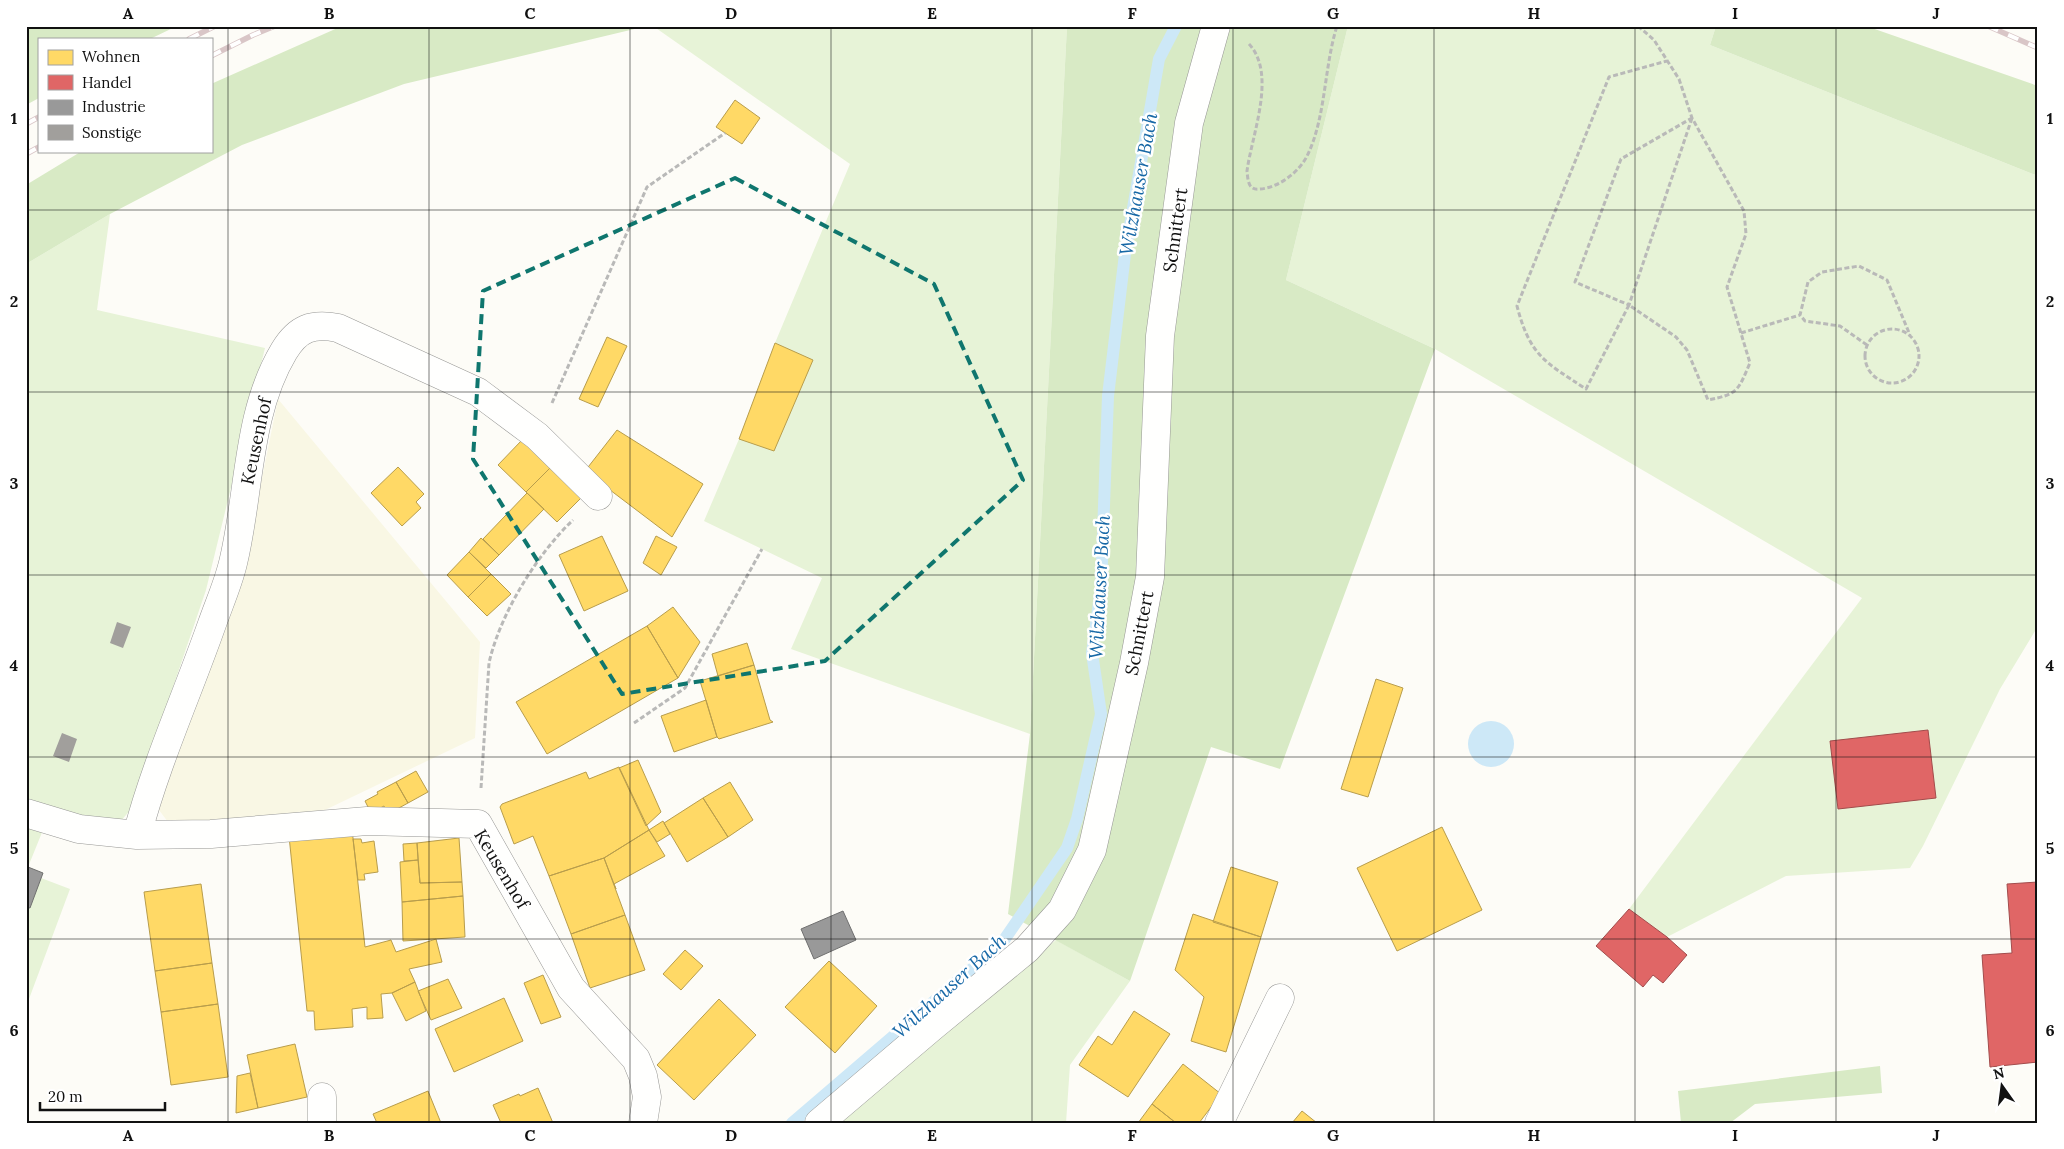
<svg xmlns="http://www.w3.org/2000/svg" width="2064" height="1149" viewBox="0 0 2064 1149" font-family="Lora,serif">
  <rect width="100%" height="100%" fill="#fdfcf7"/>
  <path fill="#f9f7e4" d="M 278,399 L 480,642 L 475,738 L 325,810 L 189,825 L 168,822 L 159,810 L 159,797 L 241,582 Z"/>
  <path fill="#e7f3d7" d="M 653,26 L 1067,26 L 1030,734 L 791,649 L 822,578 L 704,521 L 739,439 L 775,343 L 850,164 Z
    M 1348,26 L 1716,26 L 1710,45 L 2038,176 L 2038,626 L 2000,689 L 1923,846 L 1910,868 L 1786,876 L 1667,937 L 1629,909 L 1862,598 L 1435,349 L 1286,280 Z
    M 110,214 L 97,310 L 265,348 L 206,590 L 132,808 L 120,822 L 99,822 L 26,804 L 26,264 Z
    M 26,823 L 43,830 L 28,867 L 43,873 L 41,878 L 70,889 L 26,1007 Z
    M 1056,940 L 1130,981 L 1070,1065 L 1066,1123 L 841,1123 L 876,1088 Z"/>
  <path fill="#d8eac5" d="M 26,26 L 177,26 L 150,39 L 39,39 L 39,98 L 26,105 Z
    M 342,26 L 647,26 L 404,84 L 242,145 L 110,214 L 26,264 L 26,185 L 82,151 L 211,151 L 211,84 Z
    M 1067,26 L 1348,26 L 1286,280 L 1435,349 L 1280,769 L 1211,747 L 1130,981 L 1008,914 L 1030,734 Z
    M 1716,26 L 1866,26 L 2038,86 L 2038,176 L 1710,45 Z
    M 1880,1066 L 1882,1093 L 1755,1104 L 1730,1123 L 1681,1123 L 1678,1091 Z"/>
  <path fill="#cde8f7" d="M1468 744a23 23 0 1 1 46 0a23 23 0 1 1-46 0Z"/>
  <path fill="#ffd966" stroke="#b89d4c" d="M 735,100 L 760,118 L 742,144 L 716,127 Z
    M 607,337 L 627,346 L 598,407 L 579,399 Z
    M 775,343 L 813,360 L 774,451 L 739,439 Z
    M 617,430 L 703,484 L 672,537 L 585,471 Z
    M 522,440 L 550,468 L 526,492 L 498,465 Z
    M 398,467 L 424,494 L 416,502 L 421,508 L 402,526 L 371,493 Z
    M 550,468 L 581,498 L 557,522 L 526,492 Z
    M 527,493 L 544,509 L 499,555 L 483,539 Z
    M 602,536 L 628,591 L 584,611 L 559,555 Z
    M 656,536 L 677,547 L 661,575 L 643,563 Z
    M 481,538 L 499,555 L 486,568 L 469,552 Z
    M 469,552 L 491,574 L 468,597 L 447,575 Z
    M 491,574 L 511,594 L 487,616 L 468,597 Z
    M 673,607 L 700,642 L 678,678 L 647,626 Z
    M 647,626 L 678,678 L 547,754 L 516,702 Z
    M 747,643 L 754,665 L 718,676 L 712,654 Z
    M 754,665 L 770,720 L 773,722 L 719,739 L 717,737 L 700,681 Z
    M 1376,679 L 1403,688 L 1368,797 L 1341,789 Z
    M 706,700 L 717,737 L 674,752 L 661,716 Z
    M 638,760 L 661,812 L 646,826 L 619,768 Z
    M 619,767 L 649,830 L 604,858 L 549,876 L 533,836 L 514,844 L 500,807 L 502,804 L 586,772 L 589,779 Z
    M 416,771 L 428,792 L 408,803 L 396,782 Z
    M 396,782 L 408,803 L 388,814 L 384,806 L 371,813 L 365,801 L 378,794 L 377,792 Z
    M 730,782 L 753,820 L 728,837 L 703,798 Z
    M 703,798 L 728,837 L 687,862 L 664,823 Z
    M 663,821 L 670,834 L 657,842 L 649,830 Z
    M 1442,827 L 1482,910 L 1397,951 L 1357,868 Z
    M 352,829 L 365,947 L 391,940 L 396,952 L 436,939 L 442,962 L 409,969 L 415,982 L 392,993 L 381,994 L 383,1018 L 367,1019 L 367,1007 L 352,1009 L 353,1027 L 315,1030 L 314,1011 L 307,1011 L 289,836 Z
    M 649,830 L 665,856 L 614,884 L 616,889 L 604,858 Z
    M 459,838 L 462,882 L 420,883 L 417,843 Z
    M 353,839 L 361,839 L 362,843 L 374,841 L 378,872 L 364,874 L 365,880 L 358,880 Z
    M 417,843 L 418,860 L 404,861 L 403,844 Z
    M 604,858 L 625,915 L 571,934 L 549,876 Z
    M 418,860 L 420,883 L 462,882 L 463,896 L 402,902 L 400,862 Z
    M 1231,867 L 1278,882 L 1261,937 L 1213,922 Z
    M 201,884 L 212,963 L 155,971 L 144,892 Z
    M 463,896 L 465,937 L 403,941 L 402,902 Z
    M 1193,914 L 1261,937 L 1226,1052 L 1191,1041 L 1204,997 L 1175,970 Z
    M 625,915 L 645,970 L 590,988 L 571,934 Z
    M 685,950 L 703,966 L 681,990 L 663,974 Z
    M 829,961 L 877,1006 L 835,1053 L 785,1007 Z
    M 212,963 L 218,1004 L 161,1012 L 155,971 Z
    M 543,975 L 561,1017 L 541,1024 L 524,983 Z
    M 448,979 L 462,1008 L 431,1020 L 418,991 Z
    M 415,982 L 426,1011 L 406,1021 L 392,993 Z
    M 504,998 L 523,1041 L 454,1072 L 435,1029 Z
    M 719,999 L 756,1035 L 694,1100 L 657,1065 Z
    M 218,1004 L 228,1077 L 171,1085 L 161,1012 Z
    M 1134,1011 L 1170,1034 L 1128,1097 L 1079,1065 L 1098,1036 L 1112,1045 Z
    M 295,1044 L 307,1097 L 258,1108 L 247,1055 Z
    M 1183,1064 L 1221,1094 L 1199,1123 L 1176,1123 L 1152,1104 Z
    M 250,1073 L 258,1108 L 236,1113 L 237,1076 Z
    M 538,1088 L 553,1123 L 501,1123 L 493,1105 L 519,1094 L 520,1096 Z
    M 428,1091 L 441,1123 L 377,1123 L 373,1114 Z
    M 1152,1104 L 1176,1123 L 1138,1123 Z
    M 1302,1111 L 1317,1123 L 1292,1123 Z"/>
  <path fill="#e06666" stroke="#a24c4c" d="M 1928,730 L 1936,798 L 1838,809 L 1830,741 Z
    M 2038,882 L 2038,1062 L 1990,1067 L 1982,955 L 2012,953 L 2007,884 Z
    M 1629,909 L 1667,937 L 1687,955 L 1663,983 L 1653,975 L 1643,987 L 1596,946 Z"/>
  <path fill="#999" stroke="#707070" d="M 28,867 L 43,873 L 30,908 L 26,907 Z
    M 843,911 L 856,940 L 814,959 L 801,929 Z"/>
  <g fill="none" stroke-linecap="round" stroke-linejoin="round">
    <path stroke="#cde8f7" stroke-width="12" d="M 792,1123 L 1002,943 L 1067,848 L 1077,819 L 1101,714 L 1092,653 L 1101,588 L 1108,396 L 1125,254 L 1159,59 L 1176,26"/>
  </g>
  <path fill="#a19f9c" d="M 117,622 L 131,627 L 123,648 L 110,643 Z
    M 62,733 L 77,739 L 69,762 L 53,756 Z"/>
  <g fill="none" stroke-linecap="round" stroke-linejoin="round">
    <defs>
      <path id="minor" d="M 26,813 L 79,829 L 137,835 L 211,834 L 367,821 L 478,824 L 571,988 L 636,1059 L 643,1076 L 647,1097 L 643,1123
        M 137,835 C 156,763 187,695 212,624 C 219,604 228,584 233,563 C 250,494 246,414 284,351 C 298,328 312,323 338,328 L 478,392 L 537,436 L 598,496
        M 322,1123 L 322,1097
        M 819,1123 L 932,1027 L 1027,949 L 1062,910 L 1092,850 L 1134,663 L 1150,577 L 1160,336 L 1189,123 L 1216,26
        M 1219,1123 L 1280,998"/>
    </defs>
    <use href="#minor" stroke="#979795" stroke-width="29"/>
    <path stroke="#b9b9b8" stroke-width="3" stroke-dasharray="5 2.5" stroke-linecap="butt" d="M 1638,26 L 1654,40 L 1679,79 L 1692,118 L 1744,211 L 1746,234 L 1727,287 L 1750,363 C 1738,390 1739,394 1708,400 L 1687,350 L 1676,337 L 1629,305 L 1586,389 C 1545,362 1530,356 1517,306 L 1609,77 L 1667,61
      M 1249,44 C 1277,74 1252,134 1247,171 C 1248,180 1248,191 1260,189 C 1278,188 1300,172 1308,154 C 1326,116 1324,67 1337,26
      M 1692,118 L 1629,305 L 1575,282 L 1621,159 Z
      M1865 356a27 27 0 1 1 54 0a27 27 0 1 1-54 0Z
      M 1741,333 L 1800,315
      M 1867,345 L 1840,326 L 1805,321 L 1800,315 L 1808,282 L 1822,272 L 1859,266 L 1887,280 L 1910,335
      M 552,403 L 647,187 L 725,133
      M 634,723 L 685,688 L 762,549
      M 481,788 L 489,663 C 500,614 537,554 573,520"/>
    <use href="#minor" stroke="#fffffe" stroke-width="28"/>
    <defs>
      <path id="rail" d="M 1988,26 L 2038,48
        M 189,39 L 215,26
        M 211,56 L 253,35 L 275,26
        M 26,124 L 39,117
        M 26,154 L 39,147"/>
    </defs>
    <use href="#rail" stroke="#d9c6c7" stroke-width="5.5"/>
    <use href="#rail" stroke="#fff" stroke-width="4" stroke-dasharray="11" stroke-linecap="butt"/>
  </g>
  <path fill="none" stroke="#0f766e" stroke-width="4" stroke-dasharray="10 6" stroke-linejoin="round" d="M 735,178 L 934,284 L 1023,480 L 825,661 L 622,694 L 473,459 L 483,291 Z"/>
  <path fill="none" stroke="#111" stroke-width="1" stroke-opacity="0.55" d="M 228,26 L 228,1123M 429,26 L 429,1123M 630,26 L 630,1123M 831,26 L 831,1123M 1032,26 L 1032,1123M 1233,26 L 1233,1123M 1434,26 L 1434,1123M 1635,26 L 1635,1123M 1836,26 L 1836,1123M 26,210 L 2038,210M 26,392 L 2038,392M 26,575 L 2038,575M 26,757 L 2038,757M 26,939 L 2038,939"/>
  <g text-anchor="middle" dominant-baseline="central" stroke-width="5" stroke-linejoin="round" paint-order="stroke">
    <g font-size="18" fill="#111" stroke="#fff">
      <text transform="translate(1175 230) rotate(-82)">Schnittert</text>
      <text transform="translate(256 441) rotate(-78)">Keusenhof</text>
      <text transform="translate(1139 633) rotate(-79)">Schnittert</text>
      <text transform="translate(502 869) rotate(59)">Keusenhof</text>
    </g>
    <g font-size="19" font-style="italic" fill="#1768a6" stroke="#fff">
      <text transform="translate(1138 184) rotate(-80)">Wilzhauser Bach</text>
      <text transform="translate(1099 587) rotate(-87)">Wilzhauser Bach</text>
      <text transform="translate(949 986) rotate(-42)">Wilzhauser Bach</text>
    </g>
  </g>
  <rect width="2064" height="1149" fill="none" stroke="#ffffff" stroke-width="55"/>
  <rect x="38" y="38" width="175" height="115" fill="#ffffff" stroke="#a0a0a0"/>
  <rect x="48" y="50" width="25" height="15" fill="#ffd966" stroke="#a0a0a0"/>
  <text x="82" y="62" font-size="15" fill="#111111">Wohnen</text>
  <rect x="48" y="75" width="25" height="15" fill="#e06666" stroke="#a0a0a0"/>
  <text x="82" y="88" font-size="15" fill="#111111">Handel</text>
  <rect x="48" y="100" width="25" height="15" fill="#999999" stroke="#a0a0a0"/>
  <text x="82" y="112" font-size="15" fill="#111111">Industrie</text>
  <rect x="48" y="125" width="25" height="15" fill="#a19f9c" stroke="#a0a0a0"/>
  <text x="82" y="138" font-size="15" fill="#111111">Sonstige</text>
  <g transform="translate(2002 1086) rotate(346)" stroke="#ffffff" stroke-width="4" paint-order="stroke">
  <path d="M0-4L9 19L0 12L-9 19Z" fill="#111111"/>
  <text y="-8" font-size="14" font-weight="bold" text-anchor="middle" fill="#111111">N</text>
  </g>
  <path d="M40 1102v8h125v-8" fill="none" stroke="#111111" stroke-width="2.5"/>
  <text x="48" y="1102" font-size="15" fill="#111111" stroke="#ffffff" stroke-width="4" paint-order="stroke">20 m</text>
  <rect x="28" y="28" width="2008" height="1094" fill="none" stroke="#111" stroke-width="2"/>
  <g font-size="16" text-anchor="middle" font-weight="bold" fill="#111">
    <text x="128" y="19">A</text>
    <text x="329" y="19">B</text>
    <text x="530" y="19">C</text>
    <text x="731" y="19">D</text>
    <text x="932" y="19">E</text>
    <text x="1132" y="19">F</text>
    <text x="1333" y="19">G</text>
    <text x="1534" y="19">H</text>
    <text x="1735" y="19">I</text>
    <text x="1936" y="19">J</text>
    <text x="14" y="124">1</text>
    <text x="2050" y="124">1</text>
    <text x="14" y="307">2</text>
    <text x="2050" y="307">2</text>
    <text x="14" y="489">3</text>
    <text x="2050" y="489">3</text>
    <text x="14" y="671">4</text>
    <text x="2050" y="671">4</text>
    <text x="14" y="854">5</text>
    <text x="2050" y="854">5</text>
    <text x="14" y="1036">6</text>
    <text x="2050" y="1036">6</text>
    <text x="128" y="1141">A</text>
    <text x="329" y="1141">B</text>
    <text x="530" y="1141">C</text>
    <text x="731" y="1141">D</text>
    <text x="932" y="1141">E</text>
    <text x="1132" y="1141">F</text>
    <text x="1333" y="1141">G</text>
    <text x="1534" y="1141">H</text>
    <text x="1735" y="1141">I</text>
    <text x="1936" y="1141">J</text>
  </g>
</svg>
